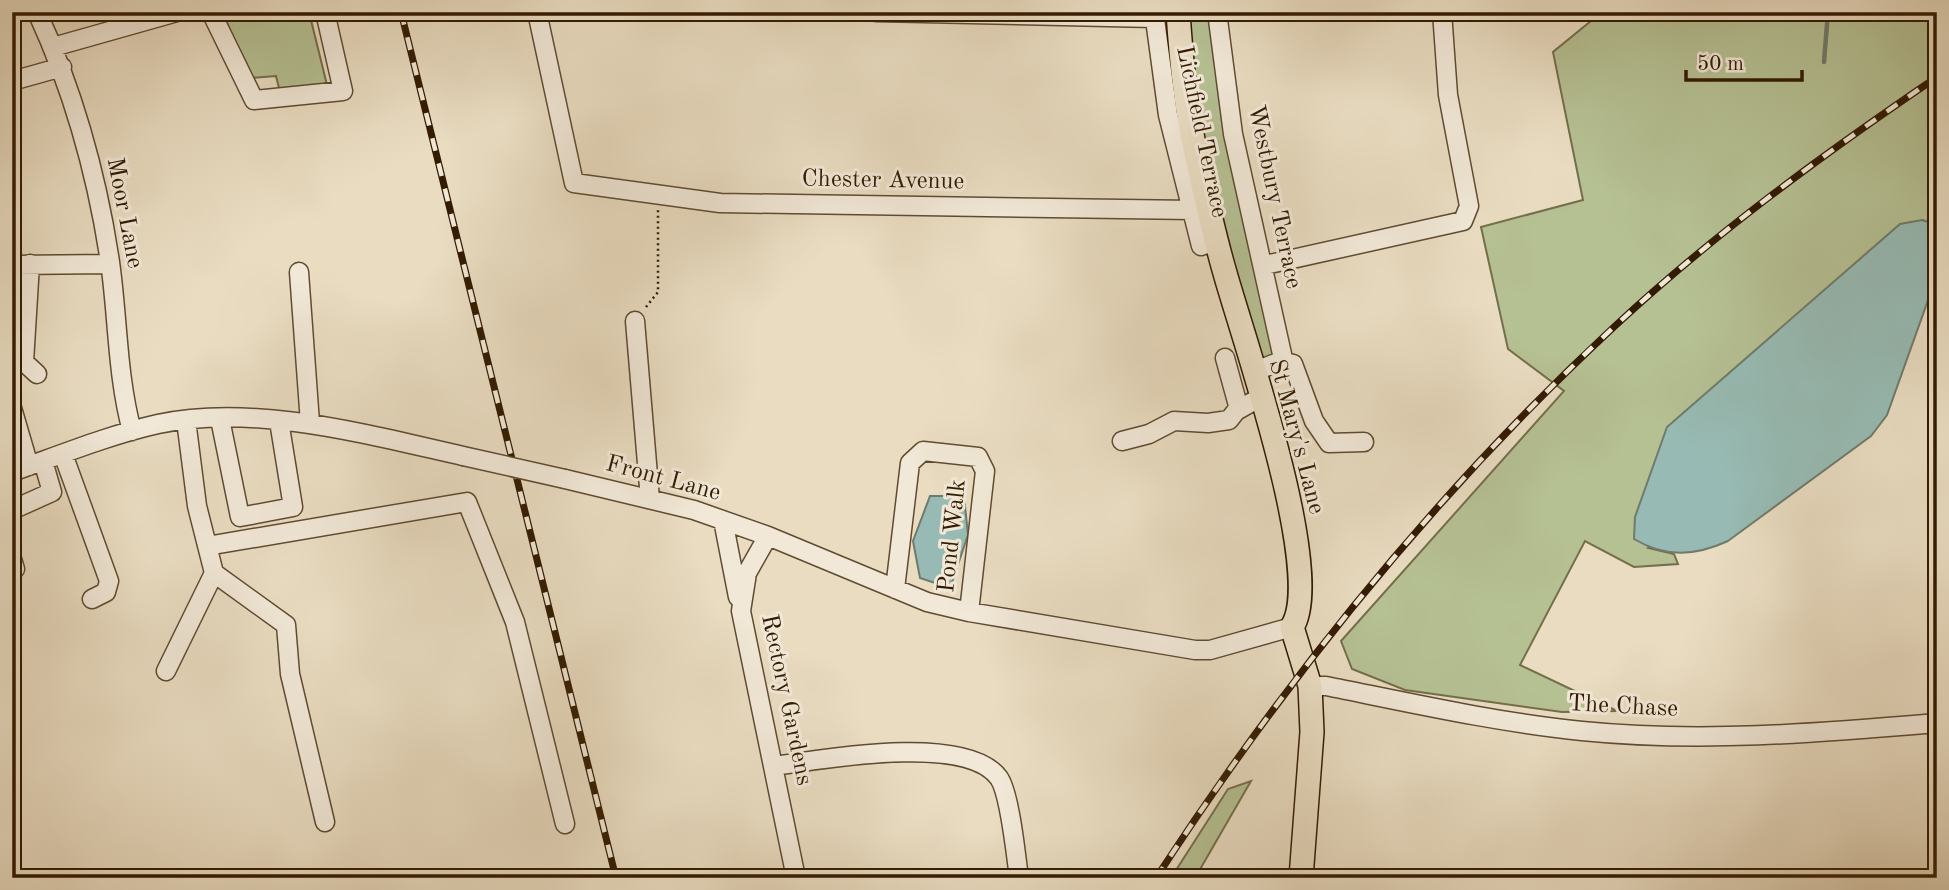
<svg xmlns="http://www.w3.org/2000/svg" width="1949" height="890" viewBox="0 0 1949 890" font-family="'Old Standard TT',serif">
  <rect width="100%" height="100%" fill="#e9dcc1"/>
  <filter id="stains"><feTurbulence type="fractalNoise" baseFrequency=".00286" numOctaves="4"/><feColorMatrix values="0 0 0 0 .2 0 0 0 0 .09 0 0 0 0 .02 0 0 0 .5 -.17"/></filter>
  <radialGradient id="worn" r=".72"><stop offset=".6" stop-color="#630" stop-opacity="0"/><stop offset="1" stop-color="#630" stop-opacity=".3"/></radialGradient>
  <path fill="#b5c093" stroke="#746e4a" stroke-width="2" d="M 222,12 L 309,12 L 327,85 L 280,92 L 276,76 L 251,78 Z
    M 1185,12 L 1212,12 L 1274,356 L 1262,359 L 1205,164 Z
    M 1602,12 L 1937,12 L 1937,225 L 1922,220 L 1648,548 L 1674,554 L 1678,564 L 1634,567 L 1585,541 L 1520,665 L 1617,711 L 1562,712 L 1405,690 L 1352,669 L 1341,641 L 1564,391 L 1508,349 L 1481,227 L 1583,200 L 1553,52 Z
    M 1251,781 L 1195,878 L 1171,878 L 1228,789 Z"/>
  <path fill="#97bbb4" stroke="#6f7b6c" stroke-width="2" d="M 1922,220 L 1937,225 L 1937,275 L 1887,415 L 1871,436 L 1728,541 C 1695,556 1666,558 1634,539 L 1635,517 L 1667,427 L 1900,224 Z
    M 930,496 L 964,496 L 968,535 L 950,588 L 920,578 L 913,541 Z"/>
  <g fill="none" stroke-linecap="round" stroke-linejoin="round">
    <path stroke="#6f7b6c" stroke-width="4.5" d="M 1824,62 L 1828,12"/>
    <defs>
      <path id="minor" d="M 37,12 C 74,92 97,175 110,262 C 118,318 117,376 132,431
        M 211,12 L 254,100 L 343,91 L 325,12
        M 537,12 L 574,183 L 720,203 L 1193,210
        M 876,12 L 1154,18
        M 1154,12 L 1168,115 L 1201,246 L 1216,241
        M 1217,12 L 1233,134 L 1282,354 L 1281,361 L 1253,372
        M 53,47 L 177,12
        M 12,81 L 62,67
        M 30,264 L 24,362 L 37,374
        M 12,265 L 110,264
        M 1265,265 L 1463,221 L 1469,206 L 1448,95 L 1442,12
        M 299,272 L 310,423
        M 635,321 L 650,499
        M 1225,358 L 1239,409
        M 1281,361 L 1293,364 L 1314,421 L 1329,443 L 1364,442
        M 12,408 L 29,466
        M 220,419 L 240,517 L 293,507 L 279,421
        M 1122,441 L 1149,434 L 1174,421 L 1208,423 L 1229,420 L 1236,411 L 1261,397
        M 63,454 L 109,581 L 106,592 L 92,599
        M 12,472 C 60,455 109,435 158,424 C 254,403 369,435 463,456
        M 565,479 L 694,510 L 768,536 L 927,602 L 969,612 L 1195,650 L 1210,650 L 1292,627
        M 12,510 L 52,492 L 43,461
        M 723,520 L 738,597
        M 768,536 L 747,573 L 741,611 L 796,878
        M 207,546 L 467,502 L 515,622 L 565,824
        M 12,559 L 15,569 L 12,570
        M 214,573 L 286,625 L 290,674 L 325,822
        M 895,589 L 910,463 L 923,451 L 978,457 L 985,471 L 969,612
        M 166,671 L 214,573 L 197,506 L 186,420
        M 1310,686 L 1326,686 C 1411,703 1495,722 1582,731 C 1701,743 1818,733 1937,723
        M 775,766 C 823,759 967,733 999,778 C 1010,794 1016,856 1019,878"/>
      <path id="major" d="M 1178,12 C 1181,58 1185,104 1195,149 C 1204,190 1213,232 1225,273 C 1243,338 1326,574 1292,627 L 1310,686 L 1312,732 L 1301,878"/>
    </defs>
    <use href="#minor" stroke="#604b31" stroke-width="21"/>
    <use href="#major" stroke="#331b01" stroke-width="26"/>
    <path stroke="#331b01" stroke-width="2.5" stroke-dasharray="2 3.5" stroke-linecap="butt" d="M 646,307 L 658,292 L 658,210"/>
    <use href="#minor" stroke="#f1e8d7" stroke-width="18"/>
    <use href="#major" stroke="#e9dcc1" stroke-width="23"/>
    <defs>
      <path id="rail" d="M 401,12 L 616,878
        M 1156,878 C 1287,677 1439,489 1615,326 C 1714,234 1825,153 1937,77"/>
    </defs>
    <use href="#rail" stroke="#331b01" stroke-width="7"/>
    <use href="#rail" stroke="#f1e8d7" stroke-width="4.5" stroke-dasharray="13" stroke-linecap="butt"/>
    <defs>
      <path id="minor-bridge" d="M 463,456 L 565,479"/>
    </defs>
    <use href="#minor-bridge" stroke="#604b31" stroke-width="21" stroke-linecap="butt"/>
    <use href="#minor-bridge" stroke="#f1e8d7" stroke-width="18"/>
  </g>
  <g text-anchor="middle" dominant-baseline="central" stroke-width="6" stroke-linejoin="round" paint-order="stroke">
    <g font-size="24" fill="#331b01" stroke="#f1e8d7">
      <text transform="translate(1201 132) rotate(78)">Lichfield Terrace</text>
      <text transform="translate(883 181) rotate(1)">Chester Avenue</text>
      <text transform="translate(1274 197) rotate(78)">Westbury Terrace</text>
      <text transform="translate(124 213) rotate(79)">Moor Lane</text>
      <text transform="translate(1296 437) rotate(75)">St Mary's Lane</text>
      <text transform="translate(663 479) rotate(15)">Front Lane</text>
      <text transform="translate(953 536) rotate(-84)">Pond Walk</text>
      <text transform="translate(786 700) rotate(78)">Rectory Gardens</text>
      <text transform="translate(1623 707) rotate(3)">The Chase</text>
    </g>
  </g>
  <rect width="1949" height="890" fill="none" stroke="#e9dcc1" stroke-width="42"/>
  <rect x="14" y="14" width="1921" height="862" fill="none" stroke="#331b01" stroke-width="3.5"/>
  <rect x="21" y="21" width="1907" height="848" fill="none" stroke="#331b01" stroke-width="2"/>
  <path d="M1686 70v10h116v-10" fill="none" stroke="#331b01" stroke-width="3.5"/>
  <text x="1697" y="70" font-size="21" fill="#331b01" stroke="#f1e8d7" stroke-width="5" paint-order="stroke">50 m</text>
  <rect width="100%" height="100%" filter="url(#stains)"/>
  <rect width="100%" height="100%" fill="url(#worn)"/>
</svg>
